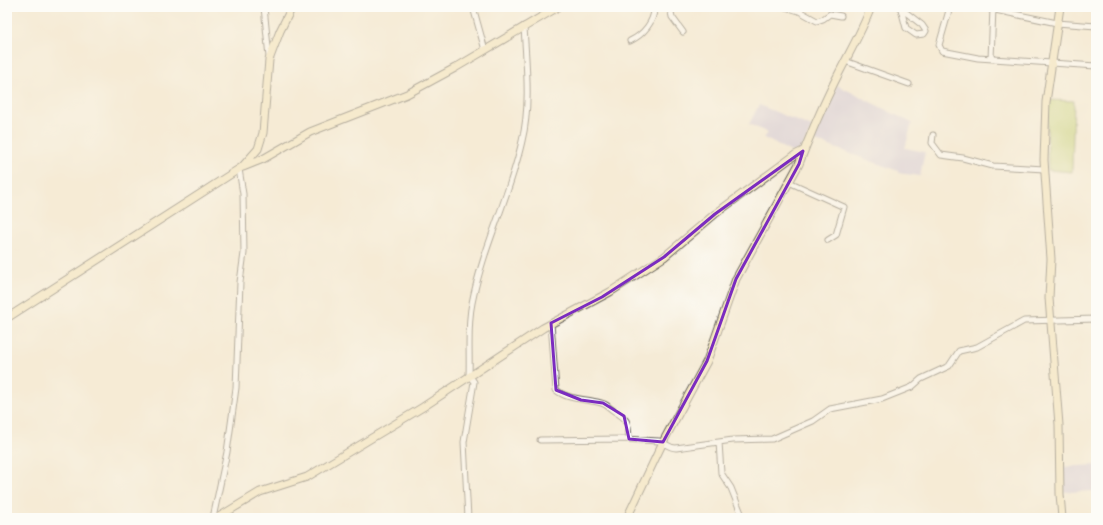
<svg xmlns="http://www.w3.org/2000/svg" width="1103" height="525" viewBox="0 0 1103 525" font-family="Mynerve,sans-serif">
  <rect width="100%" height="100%" fill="#fdfcf7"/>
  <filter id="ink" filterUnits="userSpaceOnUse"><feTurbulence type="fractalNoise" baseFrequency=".025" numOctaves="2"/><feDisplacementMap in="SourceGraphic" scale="8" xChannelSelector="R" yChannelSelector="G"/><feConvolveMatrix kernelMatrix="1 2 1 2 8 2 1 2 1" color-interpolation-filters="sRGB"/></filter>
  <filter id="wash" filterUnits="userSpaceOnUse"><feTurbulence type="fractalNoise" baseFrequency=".012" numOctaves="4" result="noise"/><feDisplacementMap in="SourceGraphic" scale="16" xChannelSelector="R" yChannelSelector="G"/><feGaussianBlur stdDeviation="0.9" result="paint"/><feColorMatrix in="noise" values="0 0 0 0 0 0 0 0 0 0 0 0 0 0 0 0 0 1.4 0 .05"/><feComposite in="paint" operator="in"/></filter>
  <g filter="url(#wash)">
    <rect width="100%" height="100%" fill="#f5ebd6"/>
    <path fill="#c8bfd8" d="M 837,85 L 912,123 L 905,148 L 925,152 L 920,176 L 898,173 L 898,171 L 813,140 Z
      M 759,105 L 812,127 L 802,148 L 793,153 L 764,138 L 768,133 L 749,124 Z
      M 1096,465 L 1096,491 L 1064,492 L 1062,467 Z"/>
    <path fill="#c0d072" stroke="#6e7647" d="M 1049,100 L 1074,101 L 1072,172 L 1048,170 L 1047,127 Z"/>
  </g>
  <g filter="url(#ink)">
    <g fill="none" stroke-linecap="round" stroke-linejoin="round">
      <defs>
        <path id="street" d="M 264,7 L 269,57
          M 473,7 L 485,50
          M 670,7 L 672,17 L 683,32
          M 785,7 L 799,11 L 817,21 L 823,19 L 830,14 L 841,16
          M 899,7 L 922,25 L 926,31 L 924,34 L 916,35 L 906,28 L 901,9
          M 950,7 L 939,45 L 942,51 L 978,58 L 1096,66
          M 981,7 L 1057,23 L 1096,26
          M 630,41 C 643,35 655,21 654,7
          M 991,59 L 993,8
          M 845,61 L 909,84
          M 933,135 L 932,143 L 941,155 L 963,158 L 993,166 L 1044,169
          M 789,182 L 844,207 L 836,235 L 828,240
          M 551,323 L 556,390 C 569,401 586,398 601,403 C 607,404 609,408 614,411 C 629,420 628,422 629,439
          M 540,440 L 625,439 L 659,441 C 666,443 668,448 676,448 L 733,440 L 772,439 L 813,421 L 830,409 L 882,399 L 912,387 L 921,379 L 949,366 L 959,351 L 977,347 L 1024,321 L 1096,319
          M 719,442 L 721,473 L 731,488 L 743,518
          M 213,518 L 227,452 L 236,388 L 240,282 L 244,253 L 243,194 L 239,169
          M 468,518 L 464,442 L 474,382 L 469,375 C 470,352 467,326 472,303 C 483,247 510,196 522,141 C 531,104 526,64 524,26"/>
        <path id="secondary" d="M 1060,7 L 1046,102 L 1044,160 L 1051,259 L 1049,298 L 1059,425 L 1060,494 L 1062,518
          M 243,167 L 263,159 L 310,132 L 407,94 L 455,68 L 558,7
          M 7,318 L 242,167 L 258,149 L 263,133 L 269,60 L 280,31 L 292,7
          M 217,518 L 260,492 L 307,477 L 423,407 L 543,328 L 610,292 L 664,257 L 715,214 L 795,155 L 803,151
          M 627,518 L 663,442 L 707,361 L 736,279 L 799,164 C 809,137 821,110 833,85 C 846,58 861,34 871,7"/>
      </defs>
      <use href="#street" stroke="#68645d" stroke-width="7"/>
      <use href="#secondary" stroke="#68645d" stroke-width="9"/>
      <use href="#street" stroke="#fff" stroke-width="5"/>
      <use href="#secondary" stroke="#f6e9c3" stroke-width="7"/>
    </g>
  </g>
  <path d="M0 0H1103V525H0ZM 803,151 L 799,164 L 736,279 L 707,361 L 663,442 L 629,439 L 624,416 L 603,403 L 581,400 L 556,390 L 551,323 L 602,297 L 664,257 L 715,214 Z" fill="#f5ebd6" fill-opacity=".55" fill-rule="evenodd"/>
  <path fill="none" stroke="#7b2cbf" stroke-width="3" stroke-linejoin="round" d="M 803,151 L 799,164 L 736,279 L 707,361 L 663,442 L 629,439 L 624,416 L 603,403 L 581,400 L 556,390 L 551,323 L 602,297 L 664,257 L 715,214 Z"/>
  <rect width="1103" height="525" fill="none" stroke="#fdfcf7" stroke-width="24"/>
</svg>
